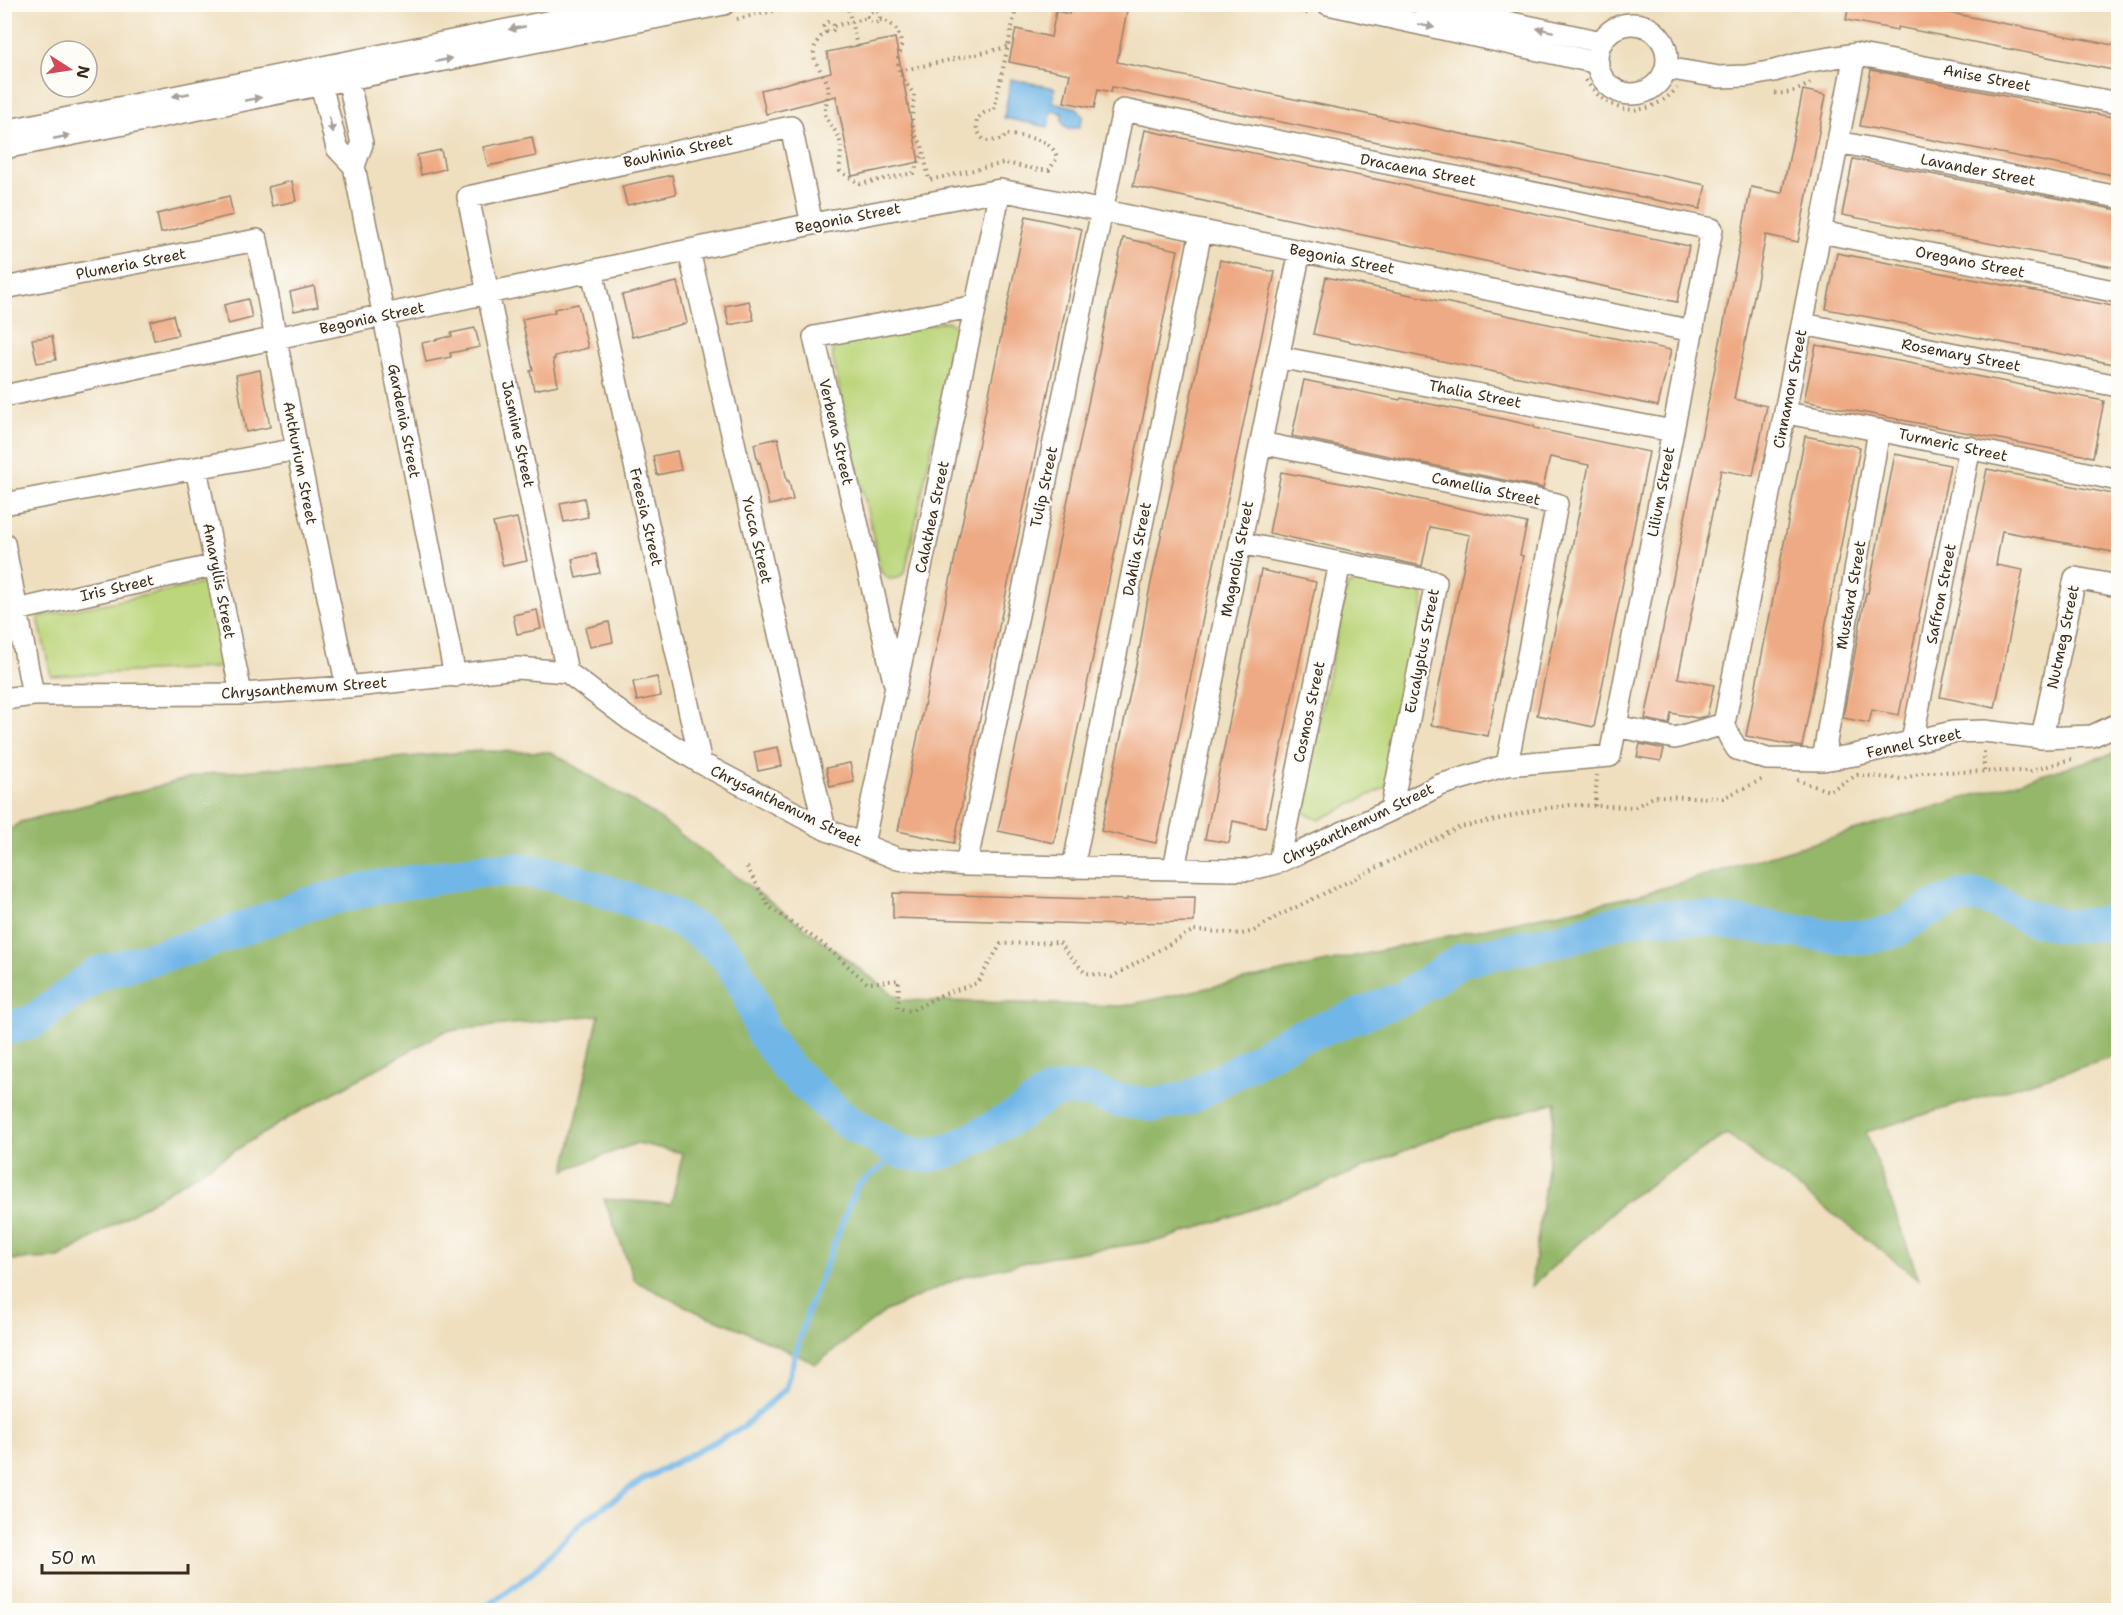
<svg xmlns="http://www.w3.org/2000/svg" width="2123" height="1615" viewBox="0 0 2123 1615" font-family="'Shantell Sans',sans-serif">
  <rect width="100%" height="100%" fill="#fdfcf7"/>
  <filter id="ink" filterUnits="userSpaceOnUse"><feTurbulence type="fractalNoise" baseFrequency=".0167" numOctaves="2"/><feDisplacementMap in="SourceGraphic" scale="12" xChannelSelector="R" yChannelSelector="G"/><feConvolveMatrix kernelMatrix="1 2 1 2 8 2 1 2 1" color-interpolation-filters="sRGB"/></filter>
  <filter id="wash" filterUnits="userSpaceOnUse"><feTurbulence type="fractalNoise" baseFrequency=".008" numOctaves="4" result="noise"/><feDisplacementMap in="SourceGraphic" scale="24" xChannelSelector="R" yChannelSelector="G"/><feGaussianBlur stdDeviation="1.35" result="paint"/><feColorMatrix in="noise" values="0 0 0 0 0 0 0 0 0 0 0 0 0 0 0 0 0 1.4 0 .05"/><feComposite in="paint" operator="in"/></filter>
  <g filter="url(#wash)">
    <rect width="100%" height="100%" fill="#efdfbf"/>
    <path fill="#bcd67b" stroke="#7c804c" stroke-width="1.5" d="M 947,321 L 954,325 L 956,333 L 905,572 L 898,578 L 889,579 L 881,571 L 833,359 L 833,349 L 837,343 Z
      M 1367,581 L 1413,590 L 1420,593 L 1424,599 L 1386,787 L 1319,820 C 1309,816 1303,814 1302,803 L 1347,586 L 1354,582 Z
      M 212,582 L 229,667 L 51,676 L 38,617 Z"/>
    <path fill="#95b76b" stroke="#687044" stroke-width="1.5" d="M 479,751 L 551,752 L 652,813 L 901,1000 L 1123,1006 L 1639,895 L 2118,752 L 2118,1056 L 1866,1132 L 1919,1279 L 1727,1134 L 1623,1202 L 1531,1287 L 1556,1102 L 1437,1137 L 1315,1188 L 1162,1240 L 1047,1257 L 960,1278 L 886,1311 L 816,1364 L 736,1327 L 697,1312 L 635,1281 L 604,1199 L 671,1204 L 683,1153 L 637,1143 L 565,1170 L 599,1015 L 445,1031 L 290,1117 L 59,1258 L 5,1260 L 5,834 L 20,822 L 205,774 Z"/>
    <path fill="#70b6e7" stroke="#567082" stroke-width="1.5" d="M 1011,79 L 1055,88 L 1053,102 L 1077,108 L 1083,117 L 1079,127 L 1068,129 C 1062,124 1061,121 1062,113 L 1052,110 L 1048,127 L 1004,118 Z"/>
    <g fill="none" stroke-linecap="round" stroke-linejoin="round">
      <path stroke="#70b6e7" stroke-width="6" d="M 482,1610 L 532,1573 L 583,1521 L 642,1480 L 743,1427 L 785,1389 L 809,1307 L 857,1186 L 901,1152"/>
      <path stroke="#70b6e7" stroke-width="34" d="M 4,1029 L 32,1022 L 98,973 L 192,947 L 311,903 L 378,887 L 486,870 L 522,870 L 561,876 L 639,903 L 667,913 L 701,933 L 728,957 L 748,991 L 762,1032 L 788,1068 L 845,1120 L 901,1152 L 928,1156 L 954,1149 L 1019,1114 L 1047,1094 L 1065,1089 L 1089,1091 L 1117,1100 L 1155,1105 L 1189,1098 L 1297,1037 L 1332,1026 L 1405,997 L 1463,959 L 1561,940 L 1618,922 L 1645,916 L 1699,918 L 1839,937 L 1870,937 L 1895,931 L 1929,910 L 1961,896 L 1984,897 L 2031,918 L 2064,926 L 2104,924 L 2118,918"/>
    </g>
    <g id="blocks">
      <path fill="#eeaa84" d="M 1071,4 L 1096,4 L 1127,11 L 1117,62 L 1706,185 L 1700,209 L 1112,87 L 1111,92 L 1098,89 L 1094,108 L 1064,102 L 1070,74 L 1009,62 L 1016,29 L 1051,37 L 1056,11 L 1069,14 Z
        M 1849,4 L 1905,4 L 2118,46 L 2118,71 L 1898,27 L 1897,30 L 1846,20 Z
        M 895,38 L 919,162 L 852,176 L 836,96 L 766,114 L 761,90 L 831,72 L 827,52 Z
        M 1871,70 L 2118,118 L 2118,176 L 1860,126 Z
        M 1803,90 L 1826,95 L 1798,242 L 1766,235 L 1734,399 L 1767,406 L 1753,476 L 1721,470 L 1678,678 L 1714,685 L 1707,716 L 1697,718 L 1671,713 L 1669,724 L 1645,719 L 1751,187 L 1782,193 Z
        M 1145,130 L 1689,246 L 1677,302 L 1133,186 Z
        M 532,137 L 536,156 L 488,166 L 483,147 Z
        M 441,150 L 445,169 L 421,175 L 417,155 Z
        M 1853,159 L 2118,210 L 2118,268 L 1842,215 Z
        M 672,175 L 676,194 L 627,205 L 622,186 Z
        M 292,181 L 296,201 L 272,206 L 268,187 Z
        M 229,196 L 233,215 L 161,233 L 157,214 Z
        M 1026,216 L 1082,229 L 954,843 L 898,831 Z
        M 1123,238 L 1178,250 L 1054,843 L 998,831 Z
        M 1837,253 L 2118,307 L 2118,343 L 2114,364 L 1826,309 Z
        M 1220,260 L 1275,272 L 1156,843 L 1101,831 L 1140,646 L 1148,597 Z
        M 1326,277 L 1671,350 L 1658,406 L 1313,334 Z
        M 677,282 L 687,323 L 632,337 L 622,295 Z
        M 314,286 L 318,306 L 294,311 L 290,292 Z
        M 248,299 L 252,318 L 228,324 L 224,305 Z
        M 749,301 L 754,320 L 729,325 L 725,306 Z
        M 578,304 L 588,348 L 555,356 L 555,359 L 553,359 L 558,385 L 534,390 L 530,371 L 533,370 L 522,319 L 555,312 L 554,309 Z
        M 173,315 L 178,335 L 154,340 L 150,321 Z
        M 475,328 L 480,347 L 450,353 L 451,357 L 426,362 L 422,343 L 452,336 L 451,333 Z
        M 52,336 L 56,360 L 37,363 L 32,339 Z
        M 1816,345 L 2104,401 L 2093,457 L 1804,401 Z
        M 260,370 L 270,427 L 246,432 L 236,375 Z
        M 1304,380 L 1400,400 L 1401,398 L 1494,417 L 1534,426 L 1534,428 L 1649,452 L 1594,727 L 1537,715 L 1589,465 L 1550,457 L 1543,488 L 1292,436 Z
        M 1805,436 L 1860,447 L 1802,747 L 1746,736 Z
        M 778,438 L 787,481 L 789,481 L 793,500 L 769,505 L 760,462 L 758,463 L 754,444 Z
        M 677,451 L 681,470 L 657,475 L 653,456 Z
        M 1895,454 L 1950,465 L 1899,715 L 1872,710 L 1869,723 L 1843,718 L 1861,619 L 1866,593 L 1868,593 Z
        M 1987,469 L 2118,495 L 2118,553 L 2002,531 L 1996,565 L 2023,570 L 1995,708 L 1940,697 Z
        M 1281,472 L 1368,488 L 1527,523 L 1520,555 L 1523,556 L 1488,736 L 1431,725 L 1470,535 L 1430,527 L 1422,566 L 1269,533 Z
        M 584,498 L 588,517 L 564,522 L 560,503 Z
        M 517,518 L 527,561 L 503,566 L 493,523 Z
        M 596,554 L 600,573 L 576,578 L 572,559 Z
        M 1261,570 L 1316,582 L 1265,828 L 1233,821 L 1229,843 L 1205,839 Z
        M 537,610 L 541,629 L 517,634 L 513,615 Z
        M 609,622 L 613,642 L 590,647 L 585,628 Z
        M 657,677 L 661,696 L 637,701 L 633,682 Z
        M 1640,744 L 1664,749 L 1661,761 L 1637,757 Z
        M 778,747 L 782,766 L 758,771 L 754,752 Z
        M 850,763 L 854,782 L 830,787 L 826,768 Z
        M 893,893 L 1127,900 L 1127,898 L 1195,897 L 1194,922 L 1123,923 L 1123,925 L 893,918 Z"/>
    </g>
  </g>
  <g filter="url(#ink)">
    <use href="#blocks" fill-opacity="0" stroke="#95846e" stroke-width="1.5"/>
    <g fill="none" stroke-linecap="round" stroke-linejoin="round">
      <defs>
        <path id="minor" d="M 1328,4 L 1598,63
          M 1422,4 L 1602,42
          M1597 59a35 35 0 1 1 70 0a35 35 0 1 1-70 0Z
          M 1666,68 L 1719,77 L 1746,76 L 1774,71 L 1805,62 L 1855,54 L 2118,103
          M 318,72 L 337,148 L 354,166 L 362,144 L 346,68
          M 4,131 L 636,4
          M 1838,142 L 2118,197
          M 4,148 L 724,4
          M 354,166 L 455,676
          M 1821,232 L 2118,292
          M 689,251 L 825,829
          M 592,271 L 701,763
          M 4,288 L 257,240 L 297,449 L 347,687
          M 1803,324 L 2118,386
          M 1278,357 L 1673,431
          M 4,396 L 812,224 L 1000,190 L 1693,331
          M 1786,413 C 1897,433 2008,456 2118,480
          M 1261,443 L 1557,504 L 1507,765
          M 196,468 L 241,694
          M 4,504 L 297,449
          M 4,543 L 33,695
          M 1240,543 L 1436,582 L 1391,810
          M 17,610 L 216,565
          M 567,672 L 468,197 L 791,127 L 812,224
          M 894,681 L 814,337 L 976,306
          M 4,699 L 33,695 L 241,694 L 347,687 L 517,668 L 567,672 L 629,719 L 701,763 L 825,829 L 898,859 L 966,865 L 1232,870 L 1249,870 L 1279,862 L 1391,810 L 1440,785 L 1507,765 L 1610,756 L 1712,229 L 1123,110 L 966,865
          M 1724,724 L 1855,54
          M 1724,724 L 1730,738 L 1737,749 L 1767,759 L 1823,760 L 1855,755 L 1953,732 L 1984,731 L 2042,738 L 2092,736 L 2118,724
          M 1615,726 L 1675,738 L 1724,724
          M 2042,738 L 2075,578 L 2118,586
          M 1912,741 L 1970,447
          M 1823,760 L 1879,430
          M 863,844 L 1000,190
          M 1279,862 L 1340,563
          M 1073,868 L 1201,231
          M 1174,868 L 1300,251"/>
      </defs>
      <use href="#minor" stroke="#95846e" stroke-width="24"/>
      <path stroke="#95846e" stroke-width="4" stroke-dasharray="1.5 4.5" stroke-linecap="butt" d="M 847,4 L 857,46
        M 1265,4 L 1311,14
        M 1104,6 L 1104,4
        M868 17a6 6 0 1 1 12 0a6 6 0 1 1-12 0Z
        M 737,19 L 805,4
        M 880,20 C 892,22 900,31 901,44 C 902,50 897,57 898,63 C 899,75 906,84 914,94 L 912,118 L 913,127 L 916,136 L 922,145 L 929,180 L 1005,163 L 1040,170 L 1049,170 L 1057,158 C 1052,137 1025,138 1007,134 L 1002,140 L 985,141 C 972,128 973,113 994,110 L 1017,4
        M824 27a5 5 0 1 1 10 0a5 5 0 1 1-10 0Z
        M 834,26 L 868,18
        M 826,32 C 820,37 815,42 814,51 C 813,65 825,73 828,86 C 830,99 824,105 825,114 C 827,122 836,130 839,138 C 843,149 839,159 840,171 L 860,184 L 913,173 L 923,154
        M 900,71 L 1008,47
        M 1586,80 C 1609,117 1649,119 1677,88
        M 1775,93 C 1787,95 1802,89 1812,82
        M 1984,771 L 1984,749
        M 1797,780 L 1829,791 L 1857,775 L 1902,779 L 1926,772 L 2031,771 L 2075,758
        M 1595,806 L 1597,775
        M 747,867 L 769,907 L 823,944 L 867,983 L 899,980 L 898,1008 L 911,1011 L 941,995 L 977,983 L 1001,944 L 1059,942 L 1085,973 L 1112,977 L 1194,930 L 1242,934 L 1254,931 L 1278,916 L 1460,827 L 1496,820 L 1534,810 L 1571,805 L 1635,807 L 1655,796 L 1723,798 L 1763,779"/>
      <use href="#minor" stroke="#fff" stroke-width="21"/>
    </g>
    <defs><path id="oneway-solid" d="M-6-.8H1V-3.2L6.5 0L1 3.2V.8H-6Z" transform="scale(1.5)"/></defs>
    <g fill="#a79f9a">
      <use href="#oneway-solid" transform="translate(1426 26) rotate(12)"/>
      <use href="#oneway-solid" transform="translate(517 28) rotate(169)"/>
      <use href="#oneway-solid" transform="translate(1545 30) rotate(-168)"/>
      <use href="#oneway-solid" transform="translate(444 60) rotate(-11)"/>
      <use href="#oneway-solid" transform="translate(181 95) rotate(169)"/>
      <use href="#oneway-solid" transform="translate(253 99) rotate(-11)"/>
      <use href="#oneway-solid" transform="translate(331 125) rotate(76)"/>
      <use href="#oneway-solid" transform="translate(62 137) rotate(-11)"/>
    </g>
  </g>
  <g text-anchor="middle" dominant-baseline="central" stroke-width="4.5" stroke-linejoin="round" paint-order="stroke">
    <g font-size="15" fill="#3b2a1e" stroke="#fdfcf7">
      <text transform="translate(1987 78) rotate(11)">Anise Street</text>
      <text transform="translate(678 151) rotate(-12)">Bauhinia Street</text>
      <text transform="translate(1418 170) rotate(11)">Dracaena Street</text>
      <text transform="translate(1978 170) rotate(11)">Lavander Street</text>
      <text transform="translate(848 218) rotate(-11)">Begonia Street</text>
      <text transform="translate(1342 259) rotate(11)">Begonia Street</text>
      <text transform="translate(1970 262) rotate(11)">Oregano Street</text>
      <text transform="translate(131 264) rotate(-11)">Plumeria Street</text>
      <text transform="translate(372 318) rotate(-12)">Begonia Street</text>
      <text transform="translate(1961 355) rotate(11)">Rosemary Street</text>
      <text transform="translate(1790 389) rotate(-79)">Cinnamon Street</text>
      <text transform="translate(1475 394) rotate(11)">Thalia Street</text>
      <text transform="translate(404 421) rotate(79)">Gardenia Street</text>
      <text transform="translate(836 432) rotate(77)">Verbena Street</text>
      <text transform="translate(518 434) rotate(78)">Jasmine Street</text>
      <text transform="translate(1953 445) rotate(12)">Turmeric Street</text>
      <text transform="translate(300 463) rotate(79)">Anthurium Street</text>
      <text transform="translate(1044 487) rotate(-78)">Tulip Street</text>
      <text transform="translate(1486 489) rotate(12)">Camellia Street</text>
      <text transform="translate(1661 492) rotate(-79)">Lilium Street</text>
      <text transform="translate(646 517) rotate(77)">Freesia Street</text>
      <text transform="translate(932 517) rotate(-78)">Calathea Street</text>
      <text transform="translate(757 540) rotate(77)">Yucca Street</text>
      <text transform="translate(1137 549) rotate(-79)">Dahlia Street</text>
      <text transform="translate(1237 559) rotate(-79)">Magnolia Street</text>
      <text transform="translate(219 581) rotate(79)">Amaryllis Street</text>
      <text transform="translate(117 588) rotate(-13)">Iris Street</text>
      <text transform="translate(1941 594) rotate(-79)">Saffron Street</text>
      <text transform="translate(1851 595) rotate(-80)">Mustard Street</text>
      <text transform="translate(2063 637) rotate(-78)">Nutmeg Street</text>
      <text transform="translate(1422 651) rotate(-79)">Eucalyptus Street</text>
      <text transform="translate(304 688) rotate(-4)">Chrysanthemum Street</text>
      <text transform="translate(1309 712) rotate(-78)">Cosmos Street</text>
      <text transform="translate(1914 743) rotate(-12)">Fennel Street</text>
      <text transform="translate(786 806) rotate(26)">Chrysanthemum Street</text>
      <text transform="translate(1358 824) rotate(-26)">Chrysanthemum Street</text>
    </g>
  </g>
  <rect width="2123" height="1615" fill="none" stroke="#fdfcf7" stroke-width="24"/>
  <g transform="translate(69 69) rotate(102)"><circle r="28" fill="#fdfcf7" stroke="#afa8a0" stroke-width="1.5"/>
  <path d="M0-4.5L10 22L0 15L-10 22Z" fill="#d1495b"/>
  <text y="-9" font-size="16" font-weight="bold" text-anchor="middle" fill="#3b2a1e">N</text>
  </g>
  <path d="M42 1564v9h146v-9" fill="none" stroke="#3b2a1e" stroke-width="3"/>
  <text x="51" y="1564" font-size="18" fill="#3b2a1e" stroke="#fdfcf7" stroke-width="4.5" paint-order="stroke">50 m</text>
</svg>
